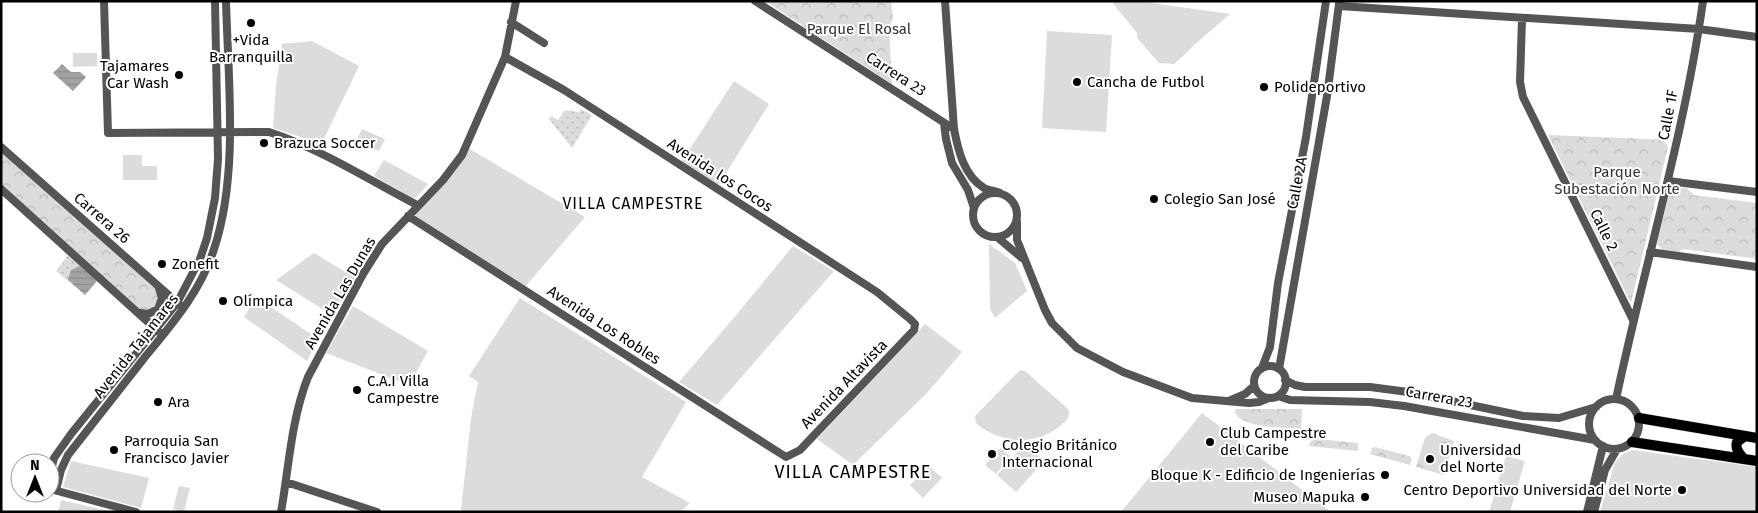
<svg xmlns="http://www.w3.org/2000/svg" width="1758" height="513" viewBox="0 0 1758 513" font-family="'Fira Sans',sans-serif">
  <defs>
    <pattern id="park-crowns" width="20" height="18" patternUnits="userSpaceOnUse" patternTransform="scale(1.25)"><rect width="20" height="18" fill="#dcdcdc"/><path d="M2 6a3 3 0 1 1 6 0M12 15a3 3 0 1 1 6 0" fill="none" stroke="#bbb"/></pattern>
    <pattern id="garden-dots" width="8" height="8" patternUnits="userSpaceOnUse" patternTransform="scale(1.25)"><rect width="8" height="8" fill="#dcdcdc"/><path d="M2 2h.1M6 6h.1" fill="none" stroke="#bbb" stroke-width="1.8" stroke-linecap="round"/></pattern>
    <pattern id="water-rules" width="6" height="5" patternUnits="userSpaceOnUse" patternTransform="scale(1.25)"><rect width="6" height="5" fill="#a3a3a3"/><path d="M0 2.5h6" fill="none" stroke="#8b8b8b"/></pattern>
  </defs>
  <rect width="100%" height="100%" fill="#fff"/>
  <path fill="#dcdcdc" d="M 1111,1 L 1138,1 L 1230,14 L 1194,45 L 1182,57 L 1174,64 L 1159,63 L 1137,38 L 1137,33 Z
    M 1047,31 L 1112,35 L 1106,132 L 1042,128 Z
    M 312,41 L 359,66 L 320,147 L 298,136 L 273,128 L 276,86 L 282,44 Z
    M 73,53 L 97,53 L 97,66 L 73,67 Z
    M 734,81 L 769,104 L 718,186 L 682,161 Z
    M 362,129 L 385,139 L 379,151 L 357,140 Z
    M 468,148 L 585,217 L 525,287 L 416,218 L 416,214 Z
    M 123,155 L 142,155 L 142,166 L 157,166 L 157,180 L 123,180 Z
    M 384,160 L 428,184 L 417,197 L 413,198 L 374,176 Z
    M 989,244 L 1015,263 L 1027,291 L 995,318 L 990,309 Z
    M 793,246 L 834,271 L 717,405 L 679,382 L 738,313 Z
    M 314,253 L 355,278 L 332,315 L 276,280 Z
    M 256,297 L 318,339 L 307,361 L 244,317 Z
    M 520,298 L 686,402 L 642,477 L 690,503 L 680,512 L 470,512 L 461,510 L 471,418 L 478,382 L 469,376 Z
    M 353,306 L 428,351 L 409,385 L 326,353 Z
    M 925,324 L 962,352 L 927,393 L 853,465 L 817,439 Z
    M 1020,370 L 1025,371 L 1068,409 C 1071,417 1066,421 1060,426 C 1036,446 999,444 976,423 L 975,416 Z
    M 1202,413 L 1331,512 L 1121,512 Z
    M 1025,444 L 1044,461 L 1016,492 L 997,475 Z
    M 1000,448 L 1010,456 L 996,474 L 985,465 Z
    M 1632,450 L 1757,467 L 1757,512 L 1600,512 L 1615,462 L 1623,454 Z
    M 1506,456 L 1525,461 L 1510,512 L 1489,512 Z
    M 71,461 L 149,478 L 141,508 L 63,487 Z
    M 929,466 L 942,478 L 923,498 L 910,485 Z
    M 179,486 L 190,488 L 184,512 L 173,509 Z
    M 61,500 L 108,511 L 110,512 L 58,512 Z"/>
  <path fill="url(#park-crowns)" d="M 765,1 L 891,1 L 893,18 L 889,29 L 892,84 Z
    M 1548,135 L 1648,139 C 1656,140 1665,138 1668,147 L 1631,303 Z
    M 1,149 L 174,302 L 155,326 L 1,188 Z
    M 1676,188 L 1687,188 L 1693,195 L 1757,203 L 1757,259 L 1683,249 L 1678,252 L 1662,249 L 1657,244 L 1669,193 L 1671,190 Z
    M 1235,409 L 1302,409 L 1301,429 C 1286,427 1235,429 1235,409 Z
    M 1432,433 L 1454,441 L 1444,475 L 1416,467 L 1425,438 Z
    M 1316,439 L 1358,443 L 1358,451 L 1309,446 L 1311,441 Z
    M 1375,447 L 1409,456 L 1412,459 L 1410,465 L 1370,454 L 1372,448 Z"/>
  <path fill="url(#garden-dots)" d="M 581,109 L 592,115 L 572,148 L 549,119 L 551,116 L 558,120 L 565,110 L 579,112 Z
    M 69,254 L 97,281 L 68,280 L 69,282 L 56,271 Z"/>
  <path fill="url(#water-rules)" d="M 62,64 L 71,72 L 80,72 L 86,77 L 73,91 L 53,73 Z
    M 80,266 L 97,281 L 85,295 L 68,280 L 71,270 Z"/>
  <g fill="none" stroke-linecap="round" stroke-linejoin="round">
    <defs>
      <path id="major" d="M 1639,418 L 1757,438
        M 1632,442 L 1757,461
        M 1744,459 C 1739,453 1735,449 1737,442 L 1745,436"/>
    </defs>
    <use href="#major" stroke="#dbdbdb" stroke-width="11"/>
    <path stroke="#555" stroke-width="8" d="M 104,1 L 108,133 L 269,132 C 321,149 369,180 417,205
      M 755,1 L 954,129
      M 945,1 L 954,129 C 958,150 964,176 984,188 C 988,190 995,191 1000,193
      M 1339,6 L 1699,29 L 1757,37
      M 1522,19 L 1520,82 L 1523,97 L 1633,320
      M 511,22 L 544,43
      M 944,123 L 946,139 L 952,163 L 968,190 L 974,208
      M 1,147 L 181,306
      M 1668,181 L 1757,192
      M 1,189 L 159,332
      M973 215a22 22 0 1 1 44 0a22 22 0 1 1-44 0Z
      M 408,216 L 786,457 L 800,450 L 914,330 L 915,324 L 910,319 L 877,292 L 564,90 L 505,57
      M 1017,222 L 1017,240 L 1045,310 L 1052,323 L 1077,348 L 1123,372 L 1192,398 L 1249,403 L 1259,402 L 1269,398
      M 997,237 L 1022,258
      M 1650,252 L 1757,267
      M 140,313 L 148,314 L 158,309 L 162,298 L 159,288
      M1254 382a16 16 0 1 1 32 0a16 16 0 1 1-32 0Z
      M 1262,368 L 1270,347 L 1278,283 L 1306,137 L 1326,1
      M 1279,369 L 1327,96 L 1339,4
      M 1285,380 L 1295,385 L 1305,387 L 1370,387 L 1408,392 L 1523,416 L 1559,418 L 1596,407
      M 1278,396 L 1290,400 L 1370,402 L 1404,406 L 1595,440
      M 1616,399 C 1644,267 1684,136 1703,1
      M1589 424a25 25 0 1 1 50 0a25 25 0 1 1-50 0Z
      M 1231,400 L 1245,394 L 1254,386
      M 50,474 L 54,458 L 71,434 L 177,303 L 200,259 L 207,238 L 215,198 L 218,159 L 215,1
      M 286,482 L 377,512
      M 50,489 L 136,512
      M 56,490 L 61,470 L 68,455 C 94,422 119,390 145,357 C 172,324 201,291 214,249 C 239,175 228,79 226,1
      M 281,512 C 289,467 291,420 308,377 L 363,274 L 382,244 L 443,180 L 462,155 L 505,57 L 516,1
      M 1587,512 L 1603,446
      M 1594,512 L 1605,470 L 1617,449"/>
    <use href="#major" stroke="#000" stroke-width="10"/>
  </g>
  <g fill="#000" stroke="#fff" stroke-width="2">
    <circle cx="251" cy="23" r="5"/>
    <circle cx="179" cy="75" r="5"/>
    <circle cx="1077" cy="82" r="5"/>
    <circle cx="1264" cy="87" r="5"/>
    <circle cx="264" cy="143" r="5"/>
    <circle cx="1154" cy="199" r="5"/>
    <circle cx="162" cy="264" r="5"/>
    <circle cx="223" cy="301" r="5"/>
    <circle cx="357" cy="390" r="5"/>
    <circle cx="158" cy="402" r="5"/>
    <circle cx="1210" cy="442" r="5"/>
    <circle cx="114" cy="450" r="5"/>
    <circle cx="992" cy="454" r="5"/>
    <circle cx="1430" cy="459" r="5"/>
    <circle cx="1385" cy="475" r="5"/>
    <circle cx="1682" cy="490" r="5"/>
    <circle cx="1365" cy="497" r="5"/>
  </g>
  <g text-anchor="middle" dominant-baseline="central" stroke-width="4" stroke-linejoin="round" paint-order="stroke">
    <g font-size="15" fill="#333" stroke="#fff">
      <text x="859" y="29">Parque El Rosal</text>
      <text x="1617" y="172">Parque<tspan x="1617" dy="17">Subestación Norte</tspan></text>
    </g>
    <g font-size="15" fill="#000" stroke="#fff" text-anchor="start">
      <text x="251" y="40" text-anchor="middle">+Vida<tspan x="251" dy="17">Barranquilla</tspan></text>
      <text x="169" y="66" text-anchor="end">Tajamares<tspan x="169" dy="17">Car Wash</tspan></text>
      <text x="1087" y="82">Cancha de Futbol</text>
      <text x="1274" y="87">Polideportivo</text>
      <text x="274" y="143">Brazuca Soccer</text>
      <text x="1164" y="199">Colegio San José</text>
      <text x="172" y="264">Zonefit</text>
      <text x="233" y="301">Olímpica</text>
      <text x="367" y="381">C.A.I Villa<tspan x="367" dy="17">Campestre</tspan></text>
      <text x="168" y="402">Ara</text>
      <text x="1220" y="433">Club Campestre<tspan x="1220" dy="17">del Caribe</tspan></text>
      <text x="124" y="441">Parroquia San<tspan x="124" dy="17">Francisco Javier</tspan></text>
      <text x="1002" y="445">Colegio Británico<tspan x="1002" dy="17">Internacional</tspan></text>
      <text x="1440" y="450">Universidad<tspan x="1440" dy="17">del Norte</tspan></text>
      <text x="1375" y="475" text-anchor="end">Bloque K - Edificio de Ingenierías</text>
      <text x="1672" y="490" text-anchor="end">Centro Deportivo Universidad del Norte</text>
      <text x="1355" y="497" text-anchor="end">Museo Mapuka</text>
    </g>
    <g font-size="15" fill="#000" stroke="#fff">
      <text transform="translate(896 74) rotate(33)">Carrera 23</text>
      <text transform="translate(1668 115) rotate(-79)">Calle 1F</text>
      <text transform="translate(720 175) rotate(33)">Avenida los Cocos</text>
      <text transform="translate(1297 183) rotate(-79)">Calle 2A</text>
      <text transform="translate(102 218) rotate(41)">Carrera 26</text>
      <text transform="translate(1604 230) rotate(64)">Calle 2</text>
      <text transform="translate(340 293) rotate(-60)">Avenida Las Dunas</text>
      <text transform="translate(604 325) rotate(33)">Avenida Los Robles</text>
      <text transform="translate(136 346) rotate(-52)">Avenida Tajamares</text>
      <text transform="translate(844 384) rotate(-46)">Avenida Altavista</text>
      <text transform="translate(1439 397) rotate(10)">Carrera 23</text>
    </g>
    <g font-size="16" letter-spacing="1" fill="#000" stroke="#fff">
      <text x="633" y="203">VILLA CAMPESTRE</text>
    </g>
    <g font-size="18" letter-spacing="1" fill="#000" stroke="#fff">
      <text x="853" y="472">VILLA CAMPESTRE</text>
    </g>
  </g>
  <rect width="1758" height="513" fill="none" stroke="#000000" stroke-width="5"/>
  <g transform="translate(35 478)"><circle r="24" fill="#ffffff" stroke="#999999"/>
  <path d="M0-4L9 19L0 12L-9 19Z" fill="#000000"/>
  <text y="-8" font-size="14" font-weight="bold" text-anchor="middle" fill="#000000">N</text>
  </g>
</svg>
